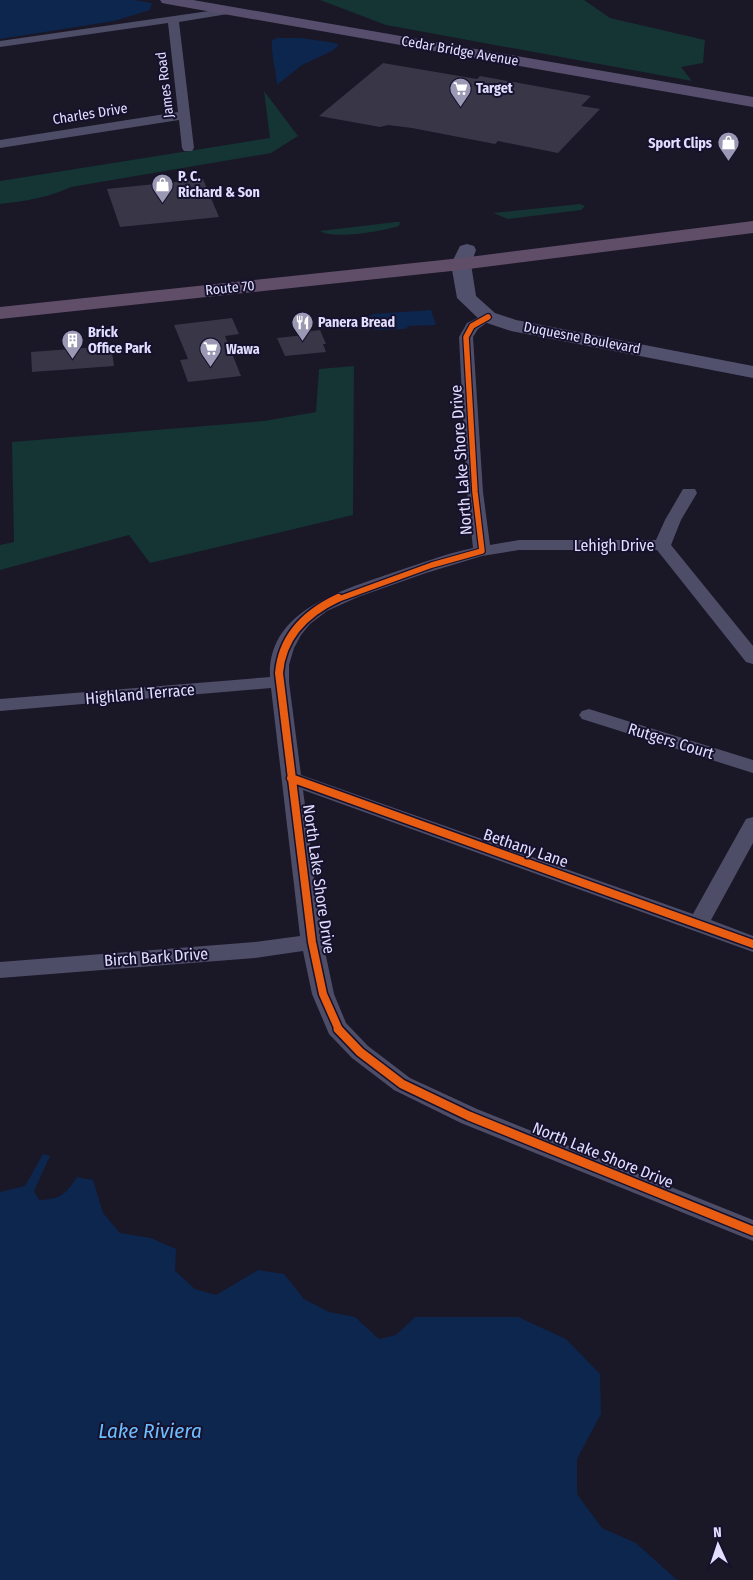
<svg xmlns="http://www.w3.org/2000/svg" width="753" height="1580" viewBox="0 0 753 1580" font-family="'Fira Sans Condensed',sans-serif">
  <rect width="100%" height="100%" fill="#1a1727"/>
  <path fill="#153434" d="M 320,0 L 584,0 L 610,18 L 705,40 L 703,63 L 681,67 L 692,81 L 386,25 Z
    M 264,91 L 298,136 L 271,153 L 71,187 C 47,198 25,201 0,204 L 0,181 L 270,138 Z
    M 580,204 L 585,206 L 581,210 L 508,219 L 493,213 Z
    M 396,222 L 400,222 L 399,226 C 383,231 334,240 320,231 Z
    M 354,366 L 353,515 L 150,563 L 129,535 L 0,570 L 0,545 L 14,542 L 12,442 L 264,421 L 316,412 L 319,369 Z"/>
  <path fill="#0d264e" d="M 0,0 L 134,0 L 152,3 L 150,10 L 114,21 L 0,39 Z
    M 277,38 L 301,38 L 335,43 L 339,45 L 332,51 L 302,65 L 277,85 C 276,70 271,55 272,40 Z
    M 431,310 L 436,325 L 409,326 L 405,329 L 375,330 L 369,316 L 374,314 Z
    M 43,1154 L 50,1156 L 34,1191 L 39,1200 C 61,1199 65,1195 77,1177 L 93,1180 L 103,1213 L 120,1233 L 151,1238 L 176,1249 L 175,1271 L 195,1289 L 216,1295 L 258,1270 L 284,1274 L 304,1299 L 329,1312 L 355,1317 L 379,1339 L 396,1335 L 415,1317 L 518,1317 L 566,1339 L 600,1374 L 601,1414 L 577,1459 L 577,1494 L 602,1528 L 636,1543 L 677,1580 L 0,1580 L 0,1192 L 25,1186 Z"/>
  <path fill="#393648" d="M 383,63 L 477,79 L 480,76 L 591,96 L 581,106 L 600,109 L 558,153 L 498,141 L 495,144 L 412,128 L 388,125 L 380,127 L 319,116 Z
    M 203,179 L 219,217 L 120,227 L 107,189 Z
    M 232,318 L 239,334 L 225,336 L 241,376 L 188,382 L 180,360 L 188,359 L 174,325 Z
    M 320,330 L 326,344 L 323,344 L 326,352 L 285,356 L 277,338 L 305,335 L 304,332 Z
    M 111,346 L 114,366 L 32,372 L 31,352 Z"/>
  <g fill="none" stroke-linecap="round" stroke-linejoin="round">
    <path fill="#4e4d68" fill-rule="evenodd" d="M 230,8 L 234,9 L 235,11 L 234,13 L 179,22 L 194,148 L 192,151 L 184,151 L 182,148 L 179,120 L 0,148 L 0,140 L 178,112 L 168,23 L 0,47 L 0,41 Z
      M 488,313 L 493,314 L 495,317 L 478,329 L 473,337 L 483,492 L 490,545 L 519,540 L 656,540 L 665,520 L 683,489 L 695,489 L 697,493 L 681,520 L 671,545 L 753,646 L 753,664 L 746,662 L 657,550 L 519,550 L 482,556 L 426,573 L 358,597 L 327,611 L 310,624 L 301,635 L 294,648 L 289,665 L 289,682 L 301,775 L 693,914 L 746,819 L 753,817 L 753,843 L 711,920 L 753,936 L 753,952 L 303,790 L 323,942 L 334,994 L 346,1023 L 368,1046 L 410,1078 L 477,1109 L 753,1220 L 753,1241 L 461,1123 L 394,1090 L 352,1058 L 329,1034 L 312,994 L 303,951 L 255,958 L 0,978 L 0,962 L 255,942 L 300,936 L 271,688 L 0,711 L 0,699 L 270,677 C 267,611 340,591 389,574 C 416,565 444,554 473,548 L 467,492 L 459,337 L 467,323 Z
      M 589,709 L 753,760 L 753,773 L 582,719 L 579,715 L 582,711 Z"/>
    <path fill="#51516d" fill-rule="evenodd" d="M 467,244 L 474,246 L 476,250 L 471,264 L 476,296 L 495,313 L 516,320 L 753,366 L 753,378 L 511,331 L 481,321 L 457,298 L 451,264 L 460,246 Z"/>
    <path fill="#564e6c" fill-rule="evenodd" d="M 160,0 L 193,0 L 753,97 L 753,107 L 167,4 L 162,3 Z"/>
    <path fill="#604d67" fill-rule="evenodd" d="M 753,221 L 753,233 L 461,270 L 0,319 L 0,307 L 461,258 Z"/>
    <defs>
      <path id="cycleway-far2" d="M 336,600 L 432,565 L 482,551 L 475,492 L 466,337 L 472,326 L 488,317"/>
      <path id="cycleway-far1" d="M 338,598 C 306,613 282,637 279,673 L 312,942 L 323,994 L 339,1030
        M 291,778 L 753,944"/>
      <path id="cycleway" d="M 338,1029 L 360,1052 L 402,1084 L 469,1116 L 753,1231"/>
    </defs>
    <use href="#cycleway-far2" stroke="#16112d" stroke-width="8"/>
    <use href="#cycleway-far1" stroke="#16112d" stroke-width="11"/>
    <use href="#cycleway" stroke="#16112d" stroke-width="12"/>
    <use href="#cycleway-far2" stroke="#e95d12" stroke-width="5.5"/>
    <use href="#cycleway-far1" stroke="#e95d12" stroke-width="8"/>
    <use href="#cycleway" stroke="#e95d12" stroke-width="9"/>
  </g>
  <defs>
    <symbol id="supermarket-pin" viewBox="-11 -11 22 30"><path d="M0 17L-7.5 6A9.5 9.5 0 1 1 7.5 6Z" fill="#9b98b3" stroke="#16112d"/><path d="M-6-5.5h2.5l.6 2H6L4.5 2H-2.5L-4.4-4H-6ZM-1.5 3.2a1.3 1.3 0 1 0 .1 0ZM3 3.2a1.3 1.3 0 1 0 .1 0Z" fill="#fff"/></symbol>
    <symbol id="shop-pin" viewBox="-11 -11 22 30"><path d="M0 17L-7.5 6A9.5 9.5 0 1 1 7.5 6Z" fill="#9b98b3" stroke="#16112d"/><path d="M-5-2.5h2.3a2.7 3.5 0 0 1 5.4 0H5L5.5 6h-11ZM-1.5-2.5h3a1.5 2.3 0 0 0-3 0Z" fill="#fff"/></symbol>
    <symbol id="restaurant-pin" viewBox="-11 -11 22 30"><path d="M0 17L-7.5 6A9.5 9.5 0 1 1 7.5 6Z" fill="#9b98b3" stroke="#16112d"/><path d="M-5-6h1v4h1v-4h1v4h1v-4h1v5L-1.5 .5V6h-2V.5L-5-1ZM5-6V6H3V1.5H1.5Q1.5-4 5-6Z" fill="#fff"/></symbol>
    <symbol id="building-pin" viewBox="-11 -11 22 30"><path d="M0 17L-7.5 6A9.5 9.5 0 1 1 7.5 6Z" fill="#9b98b3" stroke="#16112d"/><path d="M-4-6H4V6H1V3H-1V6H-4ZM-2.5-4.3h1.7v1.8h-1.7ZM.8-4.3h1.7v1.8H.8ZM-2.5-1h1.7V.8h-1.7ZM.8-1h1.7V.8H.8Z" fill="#fff"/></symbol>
  </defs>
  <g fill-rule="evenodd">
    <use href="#supermarket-pin" x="448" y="76" width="25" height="34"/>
    <use href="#shop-pin" x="716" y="130" width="25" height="34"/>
    <use href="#shop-pin" x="150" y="172" width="25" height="34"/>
    <use href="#restaurant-pin" x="290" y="310" width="25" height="34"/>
    <use href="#building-pin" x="60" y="328" width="25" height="34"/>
    <use href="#supermarket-pin" x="198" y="336" width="25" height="34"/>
  </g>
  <g text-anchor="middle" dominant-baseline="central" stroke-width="4" stroke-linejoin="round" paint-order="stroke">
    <g font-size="14" fill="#e1deff" stroke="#16112d">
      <text transform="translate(460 51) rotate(10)">Cedar Bridge Avenue</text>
      <text transform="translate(165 85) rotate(-97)">James Road</text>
      <text transform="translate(90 114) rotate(-9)">Charles Drive</text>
      <text transform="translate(230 288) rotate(-6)">Route 70</text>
      <text transform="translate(582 338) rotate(11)">Duquesne Boulevard</text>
    </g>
    <g font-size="14" font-weight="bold" fill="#e1deff" stroke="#16112d" text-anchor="start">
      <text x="476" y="88">Target</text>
      <text x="712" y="143" text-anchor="end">Sport Clips</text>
      <text x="178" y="176">P. C.<tspan x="178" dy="16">Richard &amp; Son</tspan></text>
      <text x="318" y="322">Panera Bread</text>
      <text x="88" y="332">Brick<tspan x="88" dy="16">Office Park</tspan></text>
      <text x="226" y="349">Wawa</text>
    </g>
    <g font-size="16" fill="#e1deff" stroke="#16112d">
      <text transform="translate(461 460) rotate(-94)">North Lake Shore Drive</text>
      <text x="614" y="545">Lehigh Drive</text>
      <text transform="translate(140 694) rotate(-5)">Highland Terrace</text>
      <text transform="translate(671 741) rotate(17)">Rutgers Court</text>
      <text transform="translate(526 848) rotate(19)">Bethany Lane</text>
      <text transform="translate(319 879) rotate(82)">North Lake Shore Drive</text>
      <text transform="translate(156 957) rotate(-4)">Birch Bark Drive</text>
      <text transform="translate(603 1155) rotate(22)">North Lake Shore Drive</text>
    </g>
    <g font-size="21" font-style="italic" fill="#6cbeff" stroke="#16112d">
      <text x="150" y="1431">Lake Riviera</text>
    </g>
  </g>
  <g transform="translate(718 1545) rotate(357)" stroke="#16112d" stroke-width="4" paint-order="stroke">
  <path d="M0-4L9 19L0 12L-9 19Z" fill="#e1deff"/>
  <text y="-8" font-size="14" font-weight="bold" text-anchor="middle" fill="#e1deff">N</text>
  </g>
</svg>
